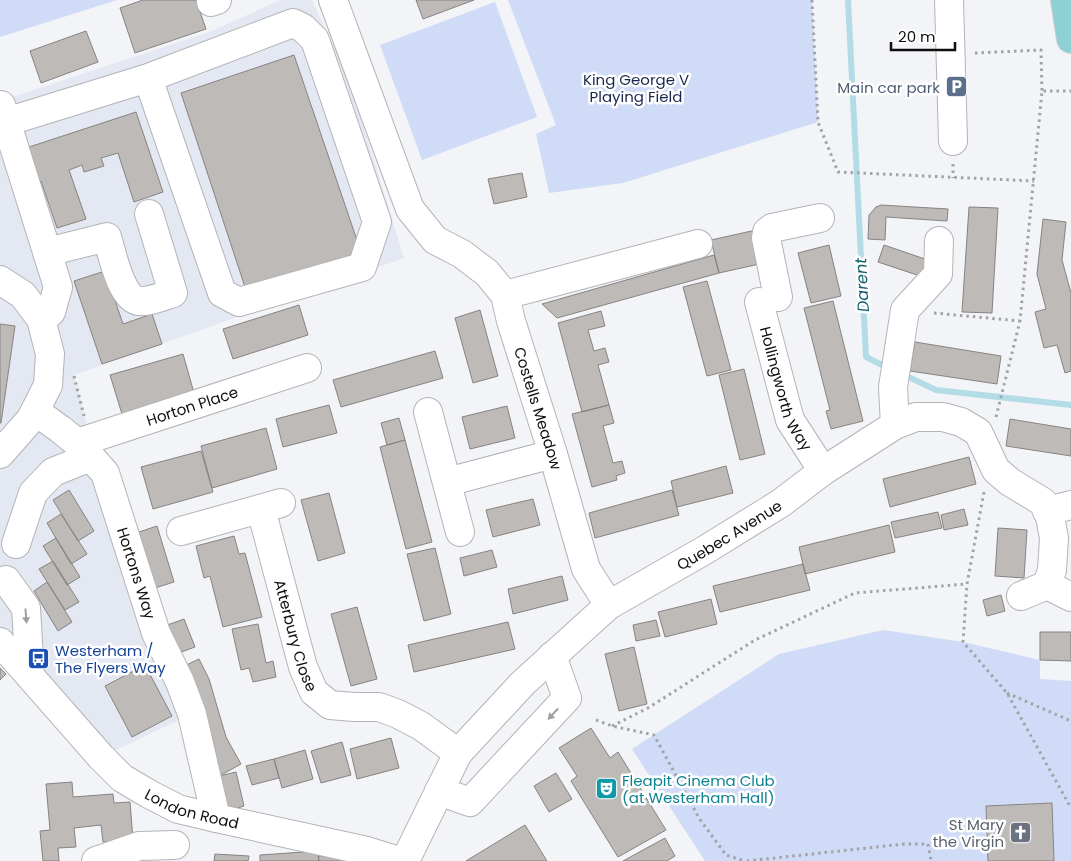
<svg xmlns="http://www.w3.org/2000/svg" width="1071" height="861" viewBox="0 0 1071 861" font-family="Poppins,sans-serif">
  <rect width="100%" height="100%" fill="#f3f4f7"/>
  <path fill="#e4e8f2" d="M 280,0 L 312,0 L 349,79 L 404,258 L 74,375 L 90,438 L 192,714 L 101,757 L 0,648 L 0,91 L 3,100 L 212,31 Z"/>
  <path fill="#cfdbf7" d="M 0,0 L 117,0 L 0,37 Z
    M 508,0 L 812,0 L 818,122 L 623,183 L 549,193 L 536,134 L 556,125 Z
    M 495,2 L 537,117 L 422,160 L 380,45 Z
    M 883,630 L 963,642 L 1040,660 L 1040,679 L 1071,681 L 1071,861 L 705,861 L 632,749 L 779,654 Z"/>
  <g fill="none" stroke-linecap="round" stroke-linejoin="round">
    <path stroke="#b4dce6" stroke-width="6" d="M 848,0 L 866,357 L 890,369
      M 902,374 L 936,390 L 1071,405"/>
  </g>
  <path fill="#bdbab8" stroke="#868381" d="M 143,0 L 196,0 L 206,29 L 135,53 L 120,8 Z
    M 416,0 L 474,0 L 423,19 Z
    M 86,31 L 98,62 L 41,83 L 30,51 Z
    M 294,55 L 361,252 L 246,290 L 181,93 Z
    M 136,112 L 163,192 L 134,202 L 118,153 L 101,158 L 104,166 L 84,172 L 82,165 L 69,170 L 86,219 L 57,228 L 41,181 L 34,183 L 23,149 Z
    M 522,173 L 527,197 L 494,204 L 488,179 Z
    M 881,205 L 948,209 L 947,221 L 886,217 L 885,240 L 868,239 L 869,215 L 876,207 Z
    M 969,207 L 998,208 L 992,313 L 962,312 Z
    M 1043,219 L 1066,222 L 1062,260 L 1071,293 L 1071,371 L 1065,373 L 1057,345 L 1044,348 L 1035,312 L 1046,309 L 1037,274 Z
    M 756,230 L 764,263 L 719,273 L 711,240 Z
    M 829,245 L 841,296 L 811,303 L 798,253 Z
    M 884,245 L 928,260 L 923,277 L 878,262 Z
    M 714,255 L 719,273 L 557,318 L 542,304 Z
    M 105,271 L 123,324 L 152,314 L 162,344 L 102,364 L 74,281 Z
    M 707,281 L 731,370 L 707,376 L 683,287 Z
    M 833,301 L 863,421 L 831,429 L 826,411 L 830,410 L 804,308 Z
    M 299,305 L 308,335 L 233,359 L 223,329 Z
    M 480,310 L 498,376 L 473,383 L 455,318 Z
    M 601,311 L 605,326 L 588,330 L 594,351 L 605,348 L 609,362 L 598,365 L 609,405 L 582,412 L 558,323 Z
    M 0,324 L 15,326 L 1,423 L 0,423 Z
    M 915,342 L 1001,356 L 997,384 L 910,371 Z
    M 435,351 L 443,378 L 341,407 L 333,380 Z
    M 183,354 L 194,393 L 122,414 L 110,375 Z
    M 744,369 L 765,454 L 740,460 L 719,375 Z
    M 329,405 L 337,433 L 283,447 L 276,419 Z
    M 609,405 L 614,423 L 603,426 L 613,463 L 622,461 L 625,473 L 616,476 L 617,480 L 592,487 L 572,414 Z
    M 507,406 L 515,438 L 470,449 L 462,417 Z
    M 399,418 L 405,440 L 387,445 L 381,423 Z
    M 1010,419 L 1071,429 L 1071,456 L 1006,446 Z
    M 266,428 L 277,469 L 212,488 L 201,446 Z
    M 405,440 L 432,542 L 406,549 L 380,447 Z
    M 201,451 L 213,492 L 153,509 L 141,467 Z
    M 969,457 L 976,484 L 890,507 L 883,479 Z
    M 726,466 L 733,493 L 677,507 L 671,481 Z
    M 69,490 L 94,531 L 78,541 L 53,500 Z
    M 672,490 L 679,515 L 595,538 L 589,513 Z
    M 329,493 L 345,553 L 318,561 L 301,500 Z
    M 533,499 L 540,525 L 493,537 L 486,510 Z
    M 964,509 L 968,525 L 944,530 L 941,515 Z
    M 938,512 L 942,528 L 895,538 L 891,522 Z
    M 61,514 L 87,554 L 71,564 L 47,523 Z
    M 889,525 L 895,552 L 805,574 L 799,547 Z
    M 157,526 L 174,582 L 155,588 L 139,532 Z
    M 998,528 L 1027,530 L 1024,578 L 995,576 Z
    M 234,536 L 239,554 L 245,553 L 262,617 L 223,627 L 210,576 L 204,578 L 196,546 Z
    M 56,538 L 80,577 L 67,585 L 43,546 Z
    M 435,548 L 451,614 L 424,621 L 407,554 Z
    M 492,550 L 497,567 L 464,576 L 460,558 Z
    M 53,561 L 79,602 L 65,610 L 39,569 Z
    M 803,564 L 810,590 L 720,612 L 713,586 Z
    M 562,576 L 568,600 L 513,614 L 508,589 Z
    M 47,582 L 72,622 L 58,631 L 34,591 Z
    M 1001,595 L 1005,611 L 987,616 L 983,600 Z
    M 711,599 L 717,624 L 665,637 L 658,612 Z
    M 357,607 L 377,679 L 351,686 L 331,614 Z
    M 184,619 L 195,647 L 173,655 L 162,627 Z
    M 656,620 L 660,636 L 636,641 L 633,625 Z
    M 508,622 L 515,649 L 414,672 L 408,645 Z
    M 258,624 L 266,663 L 273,661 L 276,677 L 253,682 L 249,668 L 241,670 L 232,629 Z
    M 1040,632 L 1071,632 L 1071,661 L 1040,660 Z
    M 634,647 L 647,704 L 619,711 L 605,654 Z
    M 199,659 L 209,679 L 226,737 L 241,764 L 223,774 L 212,774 L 178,669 Z
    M 145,665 L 172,716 L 132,737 L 105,686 Z
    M 0,668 L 6,674 L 0,680 Z
    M 591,728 L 610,758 L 618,752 L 666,830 L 618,857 L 571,781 L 577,776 L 559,748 Z
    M 391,738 L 399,768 L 357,779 L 350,749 Z
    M 342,742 L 351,775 L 321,783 L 311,751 Z
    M 305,750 L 313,779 L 282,788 L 274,759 Z
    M 274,759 L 279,778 L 252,785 L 246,766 Z
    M 236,772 L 244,806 L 228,811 L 215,777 Z
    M 556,773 L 572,799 L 549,812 L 534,786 Z
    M 72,782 L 73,797 L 113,794 L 114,803 L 130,802 L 133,840 L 103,842 L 101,825 L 74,828 L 76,847 L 58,848 L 59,861 L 43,861 L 40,831 L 50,830 L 46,784 Z
    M 1052,803 L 1054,861 L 988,861 L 986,806 Z
    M 525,825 L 547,861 L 466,861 Z
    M 665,838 L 675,856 L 667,861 L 623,861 Z
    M 318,851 L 319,861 L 260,861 L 260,855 Z
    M 215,854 L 249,856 L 248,861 L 214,861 Z
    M 340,855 L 340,861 L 319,861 L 318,856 Z"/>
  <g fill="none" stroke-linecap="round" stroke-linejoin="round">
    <defs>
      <g id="minor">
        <path id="s1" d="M 333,0 L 410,209 L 435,240 L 462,254 L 487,273 L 505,295 L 511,321 L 553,454 L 586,569 L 609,605"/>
        <path d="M 949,0 L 953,141"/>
        <path d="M 211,2 L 217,0"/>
        <path d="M 1,105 L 58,287 L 51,312 L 41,319"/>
        <path d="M 6,122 L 148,78 L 222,293 L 239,302 L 362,267 L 377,222 L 315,40 L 303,28 L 293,23 L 148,78"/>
        <path d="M 47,252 L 107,237 C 112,253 121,299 139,301 C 150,302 163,296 173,293 L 149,214"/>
        <path d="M 0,280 L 23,295 L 41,319 L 50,354 L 48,385 L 35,411 L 30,420 L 0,454"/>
        <path d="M 505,295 L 698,244"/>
        <path d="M 778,297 L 766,238 L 767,232 L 772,228 L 820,218"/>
        <path id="s2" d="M 759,302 L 790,420 L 823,471"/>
        <path id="s3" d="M 35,411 L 60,429 L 80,445 L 105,473 L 156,633 L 180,682 L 192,714 L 216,818"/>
        <path d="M 428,412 L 460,532"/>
        <path d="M 895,425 L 893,387 L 905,310 L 938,274 L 939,241"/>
        <path id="s4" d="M 77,443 L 307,368"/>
        <path d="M 447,482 L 553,454"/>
        <path id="s5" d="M 261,509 L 303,667 L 314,692 L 330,705 L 354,707 L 379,707 L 398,714 L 421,726 L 458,753"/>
        <path d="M 1047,511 L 1071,505"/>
        <path d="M 181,531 L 281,503"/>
        <path d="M 16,544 L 33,493 L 53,472 L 91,457"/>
        <path d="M 0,582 L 6,580 L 26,608 L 30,676"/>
        <path d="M 1021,596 L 1047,585 L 1071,597"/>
        <path id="s6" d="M 0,642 L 101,757 L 122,778 L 149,794 L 178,809 L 216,818 L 367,851 L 399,861"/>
        <path d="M 439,791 L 470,802 L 567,698 L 552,656"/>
        <path d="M 96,861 L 139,846 L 175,845"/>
        <path id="s7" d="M 405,861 L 458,753 L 523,683 L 609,605 L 705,550 L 781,503 L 823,471 L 895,425 L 916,417 L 943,417 L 961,422 L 978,432 L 996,470 L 1010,482 L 1043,502 L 1050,517 L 1054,538 L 1052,570 L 1047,585"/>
      </g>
      <path id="major" d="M 1065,0 L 1071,39"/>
    </defs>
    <use href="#minor" stroke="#b3b4b7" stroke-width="30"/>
    <use href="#major" stroke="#cfcfcf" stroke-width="30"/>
    <path stroke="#a2a3a5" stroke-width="3" stroke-dasharray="2.5 4" stroke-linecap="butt" d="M 812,0 L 818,122 L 838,172 L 1034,181
      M 975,53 L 1041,50 L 1042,91
      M 953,164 L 953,178
      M 934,313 L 1020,321
      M 74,376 L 84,416
      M 996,417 L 1020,321 L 1042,91 L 1071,91
      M 984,492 L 967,584 L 963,642 L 1007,693 L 1071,808
      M 1007,693 L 1071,721
      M 596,720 L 612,726 L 654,735 L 699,818 L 726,855 L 744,861
      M 612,726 L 648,708 L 755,640 L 855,593 L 967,584
      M 747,861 L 904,844 L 928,844 L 931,861"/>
    <use href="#minor" stroke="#fff" stroke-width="28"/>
    <use href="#major" stroke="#8ed0d3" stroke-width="28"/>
  </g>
  <defs><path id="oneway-solid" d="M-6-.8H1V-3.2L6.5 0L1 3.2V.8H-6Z" transform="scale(1.25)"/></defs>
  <g fill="#9f9f9f">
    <use href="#oneway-solid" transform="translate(26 616) rotate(86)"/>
    <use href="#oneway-solid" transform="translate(553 714) rotate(133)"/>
  </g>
  <defs>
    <symbol id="parking-square" viewBox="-11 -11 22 22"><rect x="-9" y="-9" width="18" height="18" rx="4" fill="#5c6f8a" stroke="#fff"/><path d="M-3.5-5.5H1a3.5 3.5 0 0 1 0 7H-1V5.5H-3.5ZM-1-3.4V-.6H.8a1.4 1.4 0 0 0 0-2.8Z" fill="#fff"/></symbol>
    <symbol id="bus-square" viewBox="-11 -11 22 22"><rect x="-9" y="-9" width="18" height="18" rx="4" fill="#1a4fb4" stroke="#fff"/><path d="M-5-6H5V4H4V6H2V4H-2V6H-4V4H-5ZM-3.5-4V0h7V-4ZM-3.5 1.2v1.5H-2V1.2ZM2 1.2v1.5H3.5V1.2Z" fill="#fff"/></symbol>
    <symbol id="theatre-square" viewBox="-11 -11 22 22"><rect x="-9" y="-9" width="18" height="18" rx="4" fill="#0f9aa8" stroke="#fff"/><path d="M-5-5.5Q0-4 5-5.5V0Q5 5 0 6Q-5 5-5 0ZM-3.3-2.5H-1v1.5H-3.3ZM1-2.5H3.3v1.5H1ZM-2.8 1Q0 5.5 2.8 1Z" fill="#fff"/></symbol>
    <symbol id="church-square" viewBox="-11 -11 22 22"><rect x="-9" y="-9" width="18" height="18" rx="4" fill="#6b7280" stroke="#fff"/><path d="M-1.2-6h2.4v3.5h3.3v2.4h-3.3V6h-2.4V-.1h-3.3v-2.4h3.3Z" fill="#fff"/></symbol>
  </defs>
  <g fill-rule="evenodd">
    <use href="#parking-square" x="944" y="74" width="25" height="25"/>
    <use href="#bus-square" x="26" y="646" width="25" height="25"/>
    <use href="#theatre-square" x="594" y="776" width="25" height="25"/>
    <use href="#church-square" x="1008" y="820" width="25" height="25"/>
  </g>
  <g text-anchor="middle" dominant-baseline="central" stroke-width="5" stroke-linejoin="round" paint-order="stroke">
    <g font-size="15" fill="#1a264d" stroke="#fff">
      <text x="636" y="79">King George V<tspan x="636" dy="17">Playing Field</tspan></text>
    </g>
    <g font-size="15" fill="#4e5e75" stroke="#fff" text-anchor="end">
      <text x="940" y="87">Main car park</text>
    </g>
    <g font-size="15" fill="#0e0e0f" stroke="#fff">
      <text stroke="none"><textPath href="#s2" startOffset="91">Hollingworth Way</textPath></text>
      <text stroke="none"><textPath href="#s4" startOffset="121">Horton Place</textPath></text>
      <text stroke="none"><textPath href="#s1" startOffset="471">Costells Meadow</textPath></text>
      <text stroke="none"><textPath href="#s7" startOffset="471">Quebec Avenue</textPath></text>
      <text stroke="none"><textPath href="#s3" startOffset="199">Hortons Way</textPath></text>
      <text stroke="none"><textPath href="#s5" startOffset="131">Atterbury Close</textPath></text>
      <text stroke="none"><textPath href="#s6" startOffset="260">London Road</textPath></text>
    </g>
    <g font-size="15" fill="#164399" stroke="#fff" text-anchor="start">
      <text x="55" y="650">Westerham /<tspan x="55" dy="17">The Flyers Way</tspan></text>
    </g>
    <g font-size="15" fill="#0d838f" stroke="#fff" text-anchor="start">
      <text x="622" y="780">Fleapit Cinema Club<tspan x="622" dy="17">(at Westerham Hall)</tspan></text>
    </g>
    <g font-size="15" fill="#5b616d" stroke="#fff" text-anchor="end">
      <text x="1004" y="824">St Mary<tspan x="1004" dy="17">the Virgin</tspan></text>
    </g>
    <g font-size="16" font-style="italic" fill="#105f6e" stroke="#fff">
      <text transform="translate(862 285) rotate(-93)">Darent</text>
    </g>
  </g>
  <path d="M891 42v8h64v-8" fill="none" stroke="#0e0e0f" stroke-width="2.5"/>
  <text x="898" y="42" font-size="15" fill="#0e0e0f" stroke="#ffffff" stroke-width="4" paint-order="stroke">20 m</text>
</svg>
